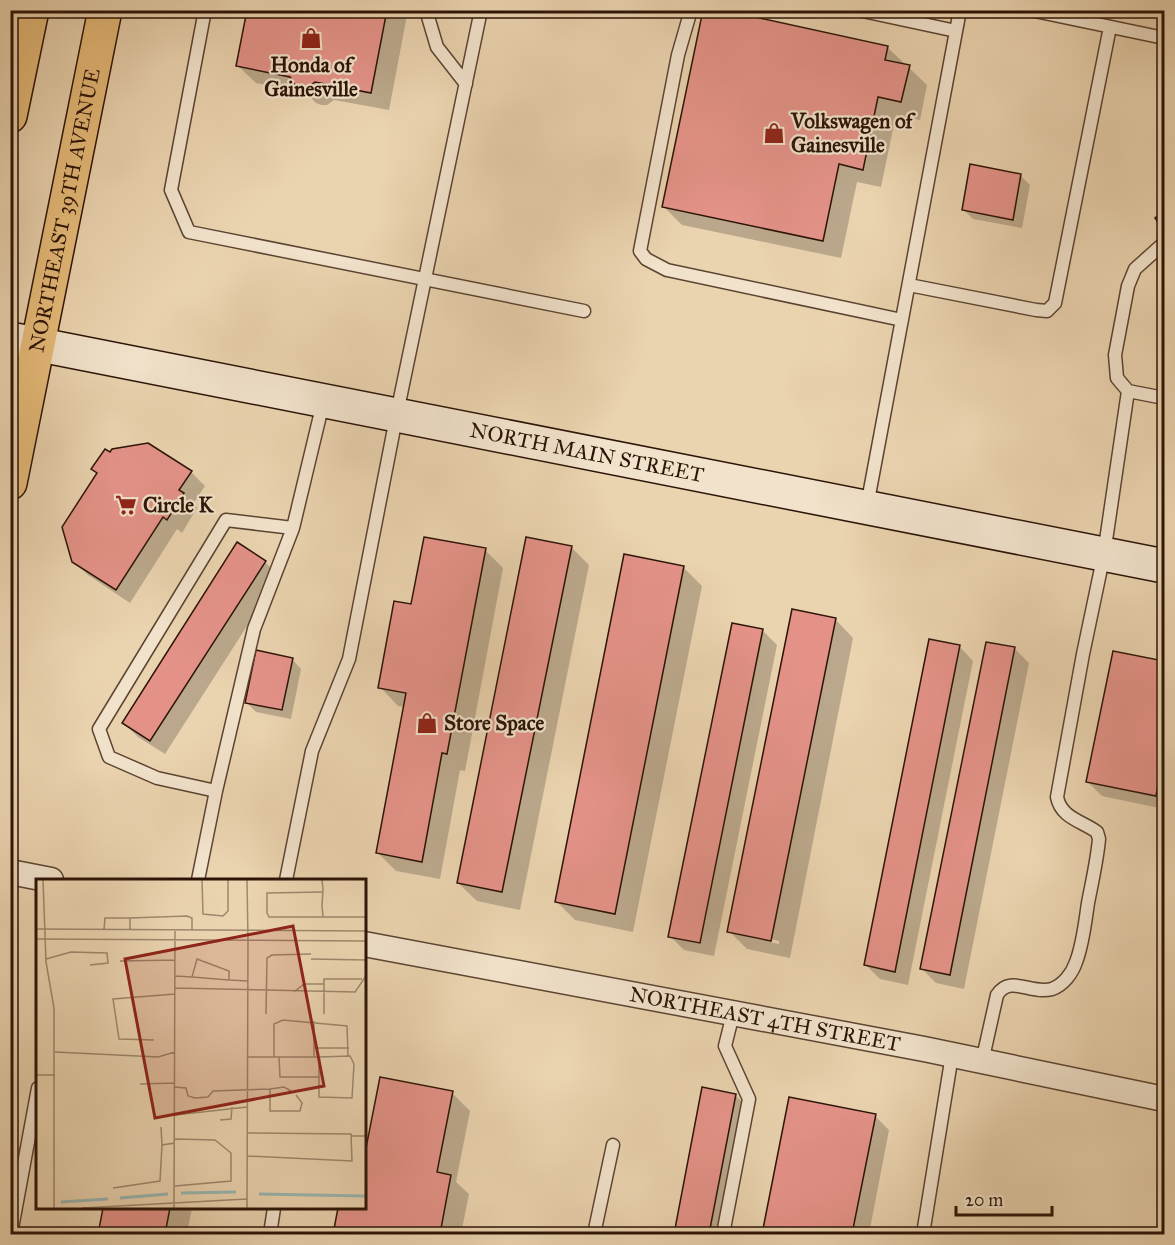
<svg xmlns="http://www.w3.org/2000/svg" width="1175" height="1245" viewBox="0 0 1175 1245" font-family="'IM FELL Great Primer',serif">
  <rect width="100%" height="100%" fill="#ead3af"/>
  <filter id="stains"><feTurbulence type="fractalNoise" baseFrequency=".00333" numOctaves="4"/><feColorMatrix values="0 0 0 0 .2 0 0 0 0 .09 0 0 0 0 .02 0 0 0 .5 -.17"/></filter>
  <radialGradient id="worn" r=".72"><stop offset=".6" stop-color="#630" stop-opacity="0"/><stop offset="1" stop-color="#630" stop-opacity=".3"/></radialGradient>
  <path fill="#0003" fill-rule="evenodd" d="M 249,10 L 408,10 L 389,110 L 334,100 L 327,105 L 321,105 L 316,103 L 307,94 L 256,83 L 237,65 Z
    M 887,47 L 927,85 L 920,120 L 896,115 L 881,187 L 857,182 L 841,258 L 682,225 L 663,206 Z
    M 972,166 L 1021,176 L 1030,185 L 1022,228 L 973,219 L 963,209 Z
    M 111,454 L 191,472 L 205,486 L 193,504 L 197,508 L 182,533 L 177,529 L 130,603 L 88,575 L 73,561 Z
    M 571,547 L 589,565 L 520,910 L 477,901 L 458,883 Z
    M 485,550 L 503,568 L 465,771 L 460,770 L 440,879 L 396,871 L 378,853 L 405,707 L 398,706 L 380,687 L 412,606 Z
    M 265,562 L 279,576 L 165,754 L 138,737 L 124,723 Z
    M 684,568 L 702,586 L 633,932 L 575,920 L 556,901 Z
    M 835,619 L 853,638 L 790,958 L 747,949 L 729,931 ZM 748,934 L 779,941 L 779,944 L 748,937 Z
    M 763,631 L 777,645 L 714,956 L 684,950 L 670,936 Z
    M 987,643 L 1015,649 L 1029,663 L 964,989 L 936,983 L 922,969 Z
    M 959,646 L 973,661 L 908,985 L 880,979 L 866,965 Z
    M 1114,652 L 1164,663 L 1164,809 L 1102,796 L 1088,782 Z
    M 292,659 L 301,669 L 291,719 L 256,712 L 247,703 Z
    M 704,1089 L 735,1095 L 749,1109 L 725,1234 L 676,1234 Z
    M 452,1093 L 470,1111 L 456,1182 L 469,1194 L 461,1234 L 335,1234 L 340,1208 L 364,1208 Z
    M 790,1099 L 875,1116 L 889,1130 L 869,1234 L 764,1234 Z
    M 105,1208 L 192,1208 L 187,1234 L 99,1234 Z"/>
  <path fill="#e49288" stroke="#2c1407" stroke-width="1.5" d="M 247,10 L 387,10 L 371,93 L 315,82 L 308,87 L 301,87 L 295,85 L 290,77 L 236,66 Z
    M 703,10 L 723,10 L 888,46 L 885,60 L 910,65 L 901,102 L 878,97 L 863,170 L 839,164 L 823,241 L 662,207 Z
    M 970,164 L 1021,174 L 1013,220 L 962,210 Z
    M 1164,211 L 1164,232 L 1155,218 Z
    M 148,443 L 192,471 L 179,490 L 184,493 L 167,520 L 163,517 L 116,590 L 72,562 L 62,527 L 97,473 L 91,469 L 105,449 L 110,452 L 112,449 Z
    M 424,537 L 486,548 L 447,754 L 442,753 L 422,862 L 376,853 L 406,693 L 378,688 L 394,601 L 411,604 Z
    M 526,537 L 572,546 L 502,892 L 457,883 Z
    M 237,542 L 266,561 L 150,741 L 122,723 Z
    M 624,554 L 684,566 L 615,914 L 555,902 Z
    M 792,609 L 836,618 L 771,941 L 727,932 Z
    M 732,623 L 763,629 L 700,943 L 668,937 Z
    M 929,639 L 960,645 L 895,972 L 864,965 Z
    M 986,642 L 1015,647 L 950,975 L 920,969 Z
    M 256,650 L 293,658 L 282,710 L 245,703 Z
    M 1113,651 L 1164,661 L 1164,751 L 1156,796 L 1086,782 Z
    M 380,1077 L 453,1091 L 437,1172 L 451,1175 L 440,1234 L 333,1234 L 338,1208 L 364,1208 L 364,1158 Z
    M 702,1087 L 736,1094 L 709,1234 L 674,1234 Z
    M 789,1097 L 876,1114 L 852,1234 L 762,1234 Z
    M 103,1208 L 170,1208 L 165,1234 L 98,1234 Z
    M 69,1230 L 92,1234 L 69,1234 Z"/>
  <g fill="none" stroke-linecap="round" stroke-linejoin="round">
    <defs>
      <path id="lane" d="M 205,10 L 171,190 L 189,232 L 584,311
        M 426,10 L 437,47 L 466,84
        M 691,10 L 678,55 L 640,251 L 646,259 L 667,270 L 902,320
        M 858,10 L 956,31
        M 1030,10 L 1164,38
        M 909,285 L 1036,310 L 1047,311 L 1055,303 L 1110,27
        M 1128,391 L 1117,378 L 1115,355 L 1128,286 L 1135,269 L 1164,243
        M 867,506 L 960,10
        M 216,791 L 254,629 L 293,528
        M 198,880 L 216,791 L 157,778 L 109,757 L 99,729 L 226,520 L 293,528 L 323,403
        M 286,880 L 312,751 L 349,659 L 397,413 L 481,10
        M 982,1062 L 997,995 C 1010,974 1031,995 1052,989 C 1063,985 1072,974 1076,962 C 1083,944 1085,923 1088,903 C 1092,882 1097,861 1099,839 L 1097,832 C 1082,821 1061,818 1057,797 L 1083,654 L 1104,554 L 1128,391 L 1164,398
        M 11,1234 L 38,1088
        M 270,1234 L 274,1208
        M 594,1234 L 613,1145
        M 723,1234 L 749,1099 L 725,1046 L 733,1014
        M 923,1234 L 952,1055"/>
      <g id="street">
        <path d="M 10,872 L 51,880"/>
        <path id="s1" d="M 364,944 L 924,1049 L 1164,1099"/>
      </g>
      <g id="secondary">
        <path id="s2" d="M 10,339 L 1164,566"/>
      </g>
      <g id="primary">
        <path d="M 10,116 L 32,10"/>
        <path id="s3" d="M 10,483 L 105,10"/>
      </g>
    </defs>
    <use href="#lane" stroke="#5c4431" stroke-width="15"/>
    <use href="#street" stroke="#5c4431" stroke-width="27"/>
    <use href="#secondary" stroke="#2c1407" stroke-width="36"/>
    <use href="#primary" stroke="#2c1407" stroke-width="36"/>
    <use href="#lane" stroke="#f1e2cb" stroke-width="12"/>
    <use href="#street" stroke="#f1e2cb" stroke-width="24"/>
    <use href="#secondary" stroke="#f1e2cb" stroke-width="33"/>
    <use href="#primary" stroke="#e5ba78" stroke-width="33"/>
  </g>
  <defs>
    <symbol id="shop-bare" viewBox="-9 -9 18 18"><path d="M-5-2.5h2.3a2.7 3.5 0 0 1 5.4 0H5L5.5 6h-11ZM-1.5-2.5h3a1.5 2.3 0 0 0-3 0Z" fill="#8f2418" stroke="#f1e2cb" stroke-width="2.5" paint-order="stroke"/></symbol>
    <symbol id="supermarket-bare" viewBox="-9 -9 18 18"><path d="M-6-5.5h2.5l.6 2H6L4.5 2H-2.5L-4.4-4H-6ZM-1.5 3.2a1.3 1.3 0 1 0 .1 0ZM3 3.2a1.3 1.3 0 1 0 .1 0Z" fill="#8f2418" stroke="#f1e2cb" stroke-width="2.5" paint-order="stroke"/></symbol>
  </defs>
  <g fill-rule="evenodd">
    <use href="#shop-bare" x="296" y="23" width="30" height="30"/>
    <use href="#shop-bare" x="759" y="118" width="30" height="30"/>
    <use href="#supermarket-bare" x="111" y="490" width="30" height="30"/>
    <use href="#shop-bare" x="412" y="708" width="30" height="30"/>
  </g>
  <g text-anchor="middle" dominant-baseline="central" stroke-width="4.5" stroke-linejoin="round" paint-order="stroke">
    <g font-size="21" font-weight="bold" fill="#2c1407" stroke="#f1e2cb" text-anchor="start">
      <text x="311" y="65" text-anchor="middle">Honda of<tspan x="311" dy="24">Gainesville</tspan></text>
      <text x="791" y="121">Volkswagen of<tspan x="791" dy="24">Gainesville</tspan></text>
      <text x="143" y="505">Circle K</text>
      <text x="444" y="723">Store Space</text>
    </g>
    <g font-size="21" fill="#2c1407" stroke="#f1e2cb">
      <text stroke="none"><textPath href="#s3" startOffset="278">NORTHEAST 39TH AVENUE</textPath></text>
      <text stroke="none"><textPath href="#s2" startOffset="588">NORTH MAIN STREET</textPath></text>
      <text stroke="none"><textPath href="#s1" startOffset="408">NORTHEAST 4TH STREET</textPath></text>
    </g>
  </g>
  <g transform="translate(36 879)">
    <rect width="330" height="330" fill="#ead3af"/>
    <path fill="none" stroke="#99b6b2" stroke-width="3" d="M 145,314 L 200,313M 223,315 L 330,317M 84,319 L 132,315M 25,323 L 72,320"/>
    <path fill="none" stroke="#9e876c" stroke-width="1.5" d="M 7,1 L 10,83 L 18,129 L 18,329M 166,1 L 167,35 L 187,37 L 192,32 L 192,1M 211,1 L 212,62M 286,1 L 287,10 L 286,27 L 287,38 L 233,38 L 231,34 L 231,14 L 286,13M 287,38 L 330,38 L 330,32M 0,50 L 330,52M 68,51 L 69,39 L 94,39M 94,51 L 94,39 L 151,37 L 156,39 L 156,52M 0,60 L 330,62M 10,80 L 35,73 L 71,74 L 72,84 L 54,86M 275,80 L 330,81M 84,82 L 139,81M 139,97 L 156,98 L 161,80 L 193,92 L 193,101 L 212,102M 156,98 L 193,101M 139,109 L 319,113 L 330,97M 258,113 L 268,105 L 288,105M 230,135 L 231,79 L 236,76 L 275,75M 288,135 L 288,100 L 326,100M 118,161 L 83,160 L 77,120 L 139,115M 278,169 L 313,169M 19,173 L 122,178 L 139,173M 211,178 L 283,178 L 314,177 L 318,185 L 316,219 L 283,218 L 283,178M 238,178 L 238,145 L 247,141 L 311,147 L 312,177M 243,178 L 244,198 L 283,198M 278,178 L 278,142M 0,196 L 19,196M 104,205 L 139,204M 139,208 L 150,209 L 152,217 L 159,219 L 172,218 L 177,212 L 234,210 L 234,232 L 264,232 L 266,224 L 260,216M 234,210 L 248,208 L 255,212M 139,236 L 211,228M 184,241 L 195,240 L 196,228M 125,248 L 126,266M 315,257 L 330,257 L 330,241M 211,277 L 316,282 L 315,255 L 211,254M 139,307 L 195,302 L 195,274 L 179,261 L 139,260M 77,309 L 124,302 L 126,266 L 139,264M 46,329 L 211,320M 138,329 L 139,52M 211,329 L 212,62"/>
    <path fill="#8f2418" fill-opacity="0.15" stroke="#8f2418" stroke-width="3" d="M 257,47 L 288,207 L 119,239 L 89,80 Z"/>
    <rect width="330" height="330" fill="none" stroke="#2c1407" stroke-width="3"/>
  </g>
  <rect width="1175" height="1245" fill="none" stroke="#ead3af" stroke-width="36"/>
  <rect x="12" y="12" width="1151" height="1221" fill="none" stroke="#2c1407" stroke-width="3"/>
  <rect x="18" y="18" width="1139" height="1209" fill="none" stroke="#2c1407" stroke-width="1.5"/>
  <path d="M956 1206v9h96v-9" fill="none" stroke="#2c1407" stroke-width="3"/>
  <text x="965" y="1206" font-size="18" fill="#2c1407" stroke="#f1e2cb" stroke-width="4.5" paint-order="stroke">20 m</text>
  <rect width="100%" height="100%" filter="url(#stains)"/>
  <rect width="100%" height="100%" fill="url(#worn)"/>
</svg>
